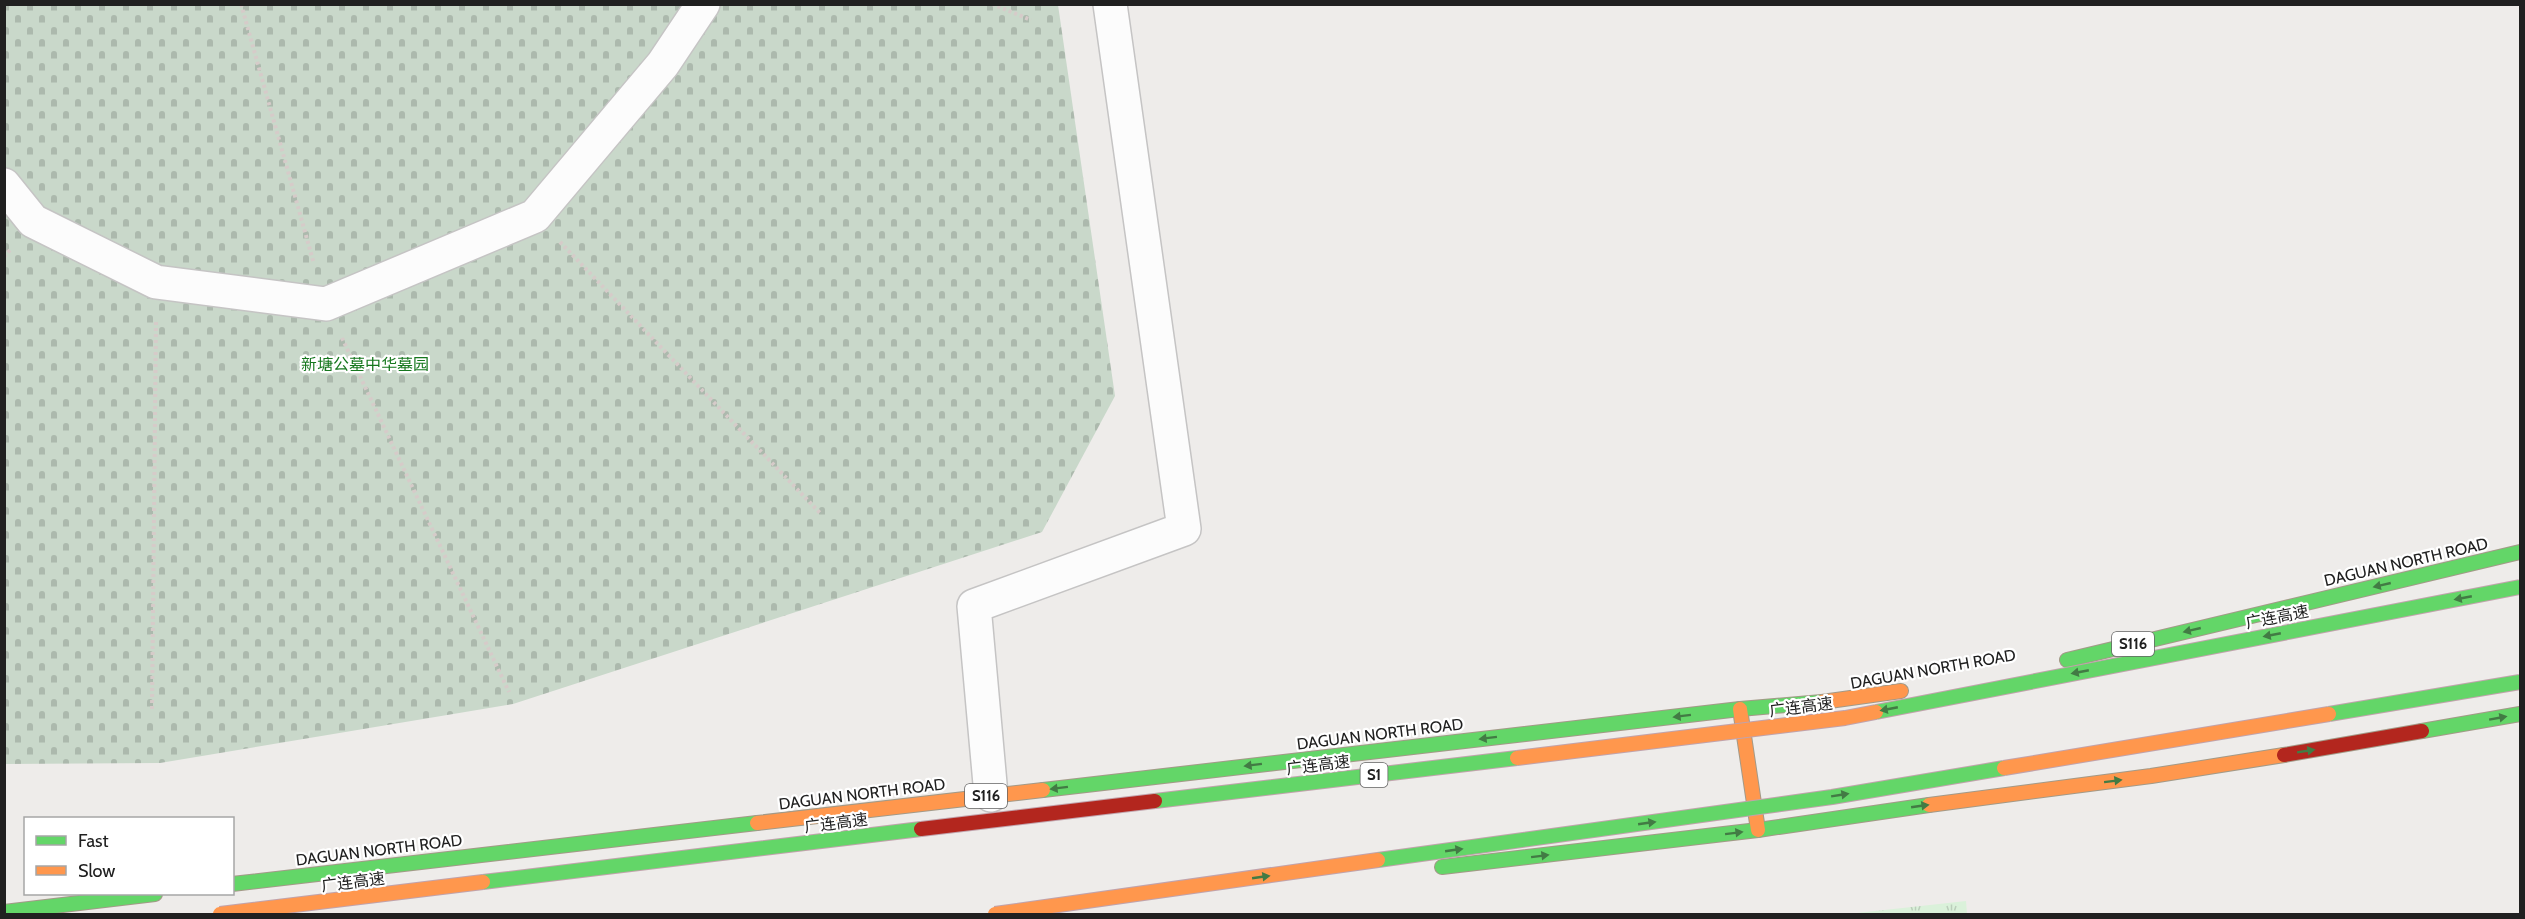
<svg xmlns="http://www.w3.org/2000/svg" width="2525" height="919" viewBox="0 0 2525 919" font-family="Cabin,'Noto Sans SC',sans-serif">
  <defs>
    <pattern id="cemetery-stones" width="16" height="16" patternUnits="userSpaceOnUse" patternTransform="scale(1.5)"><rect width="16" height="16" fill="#c9d8ca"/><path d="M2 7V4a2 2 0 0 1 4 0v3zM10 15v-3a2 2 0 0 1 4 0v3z" fill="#acb9ad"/></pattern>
    <pattern id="park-tufts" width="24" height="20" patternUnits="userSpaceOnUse" patternTransform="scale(1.5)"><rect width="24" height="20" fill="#daf1da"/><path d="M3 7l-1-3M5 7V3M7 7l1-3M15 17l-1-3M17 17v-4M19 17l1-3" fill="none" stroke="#bbcebb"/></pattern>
  </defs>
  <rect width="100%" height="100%" fill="#eeecea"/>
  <path fill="url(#cemetery-stones)" d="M 4,5 L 1058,5 L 1115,396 L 1042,532 L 513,704 L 160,763 L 5,764 Z"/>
  <path fill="url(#park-tufts)" d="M 1966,901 L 1967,914 L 1848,914 Z"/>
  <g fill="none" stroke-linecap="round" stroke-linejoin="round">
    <defs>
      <path id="street" d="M 4,185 L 33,221 L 156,282 L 326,304 L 535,216 L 663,64 L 703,4
        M 991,795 L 974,606 L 1184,529 L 1110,4"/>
      <path id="fast" d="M 2067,660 L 2520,552
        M 2422,731 L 2520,714
        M 1043,790 L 1740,709 L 1822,702
        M 1442,867 L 1758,830 L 1929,805
        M 232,884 L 757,823
        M 4,912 L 155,894"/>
      <path id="slow" d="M 1822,702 L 1901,691
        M 1740,709 L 1758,830
        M 1929,805 L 2151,776 L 2284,755
        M 757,823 L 1043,790"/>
      <path id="jam" d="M 2284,755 L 2422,731"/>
    </defs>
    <use href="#street" stroke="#c5c4c4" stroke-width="36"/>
    <use href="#fast" stroke="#a39a88" stroke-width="16"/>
    <use href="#slow" stroke="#a39a88" stroke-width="16"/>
    <use href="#jam" stroke="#a39a88" stroke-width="16"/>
    <path stroke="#d6cbc9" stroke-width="4" stroke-dasharray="3 3" stroke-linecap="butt" d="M 241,4 L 314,264
      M 992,4 L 1031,20
      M 560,242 L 820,513
      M 4,257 L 10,250
      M 342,338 L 509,692
      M 152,709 L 156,319"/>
    <use href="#street" stroke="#fcfcfc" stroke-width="33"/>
    <use href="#fast" stroke="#63d668" stroke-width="14"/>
    <use href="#slow" stroke="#ff974d" stroke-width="14"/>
    <use href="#jam" stroke="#b3261e" stroke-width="14"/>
    <defs>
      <path id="fast-bridge" d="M 1876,712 L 2520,587
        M 2329,714 L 2520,682
        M 1155,801 L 1517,758
        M 1378,860 L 1832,797 L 2004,768
        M 483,882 L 921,829"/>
      <path id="slow-bridge" d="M 1517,758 L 1845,718 L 1876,712
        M 2004,768 L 2329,714
        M 220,914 L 483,882
        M 995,914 L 1378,860"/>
      <path id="jam-bridge" d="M 921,829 L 1155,801"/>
    </defs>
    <use href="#fast-bridge" stroke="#c1a3ac" stroke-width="16" stroke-linecap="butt"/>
    <use href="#slow-bridge" stroke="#c1a3ac" stroke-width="16" stroke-linecap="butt"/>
    <use href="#jam-bridge" stroke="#c1a3ac" stroke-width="16" stroke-linecap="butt"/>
    <use href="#fast-bridge" stroke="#63d668" stroke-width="14"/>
    <use href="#slow-bridge" stroke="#ff974d" stroke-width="14"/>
    <use href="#jam-bridge" stroke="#b3261e" stroke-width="14"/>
  </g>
  <defs><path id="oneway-solid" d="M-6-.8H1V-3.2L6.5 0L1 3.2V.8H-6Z" transform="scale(1.5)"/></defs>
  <g fill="#427b44">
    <use href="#oneway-solid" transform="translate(2382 585) rotate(167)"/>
    <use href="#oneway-solid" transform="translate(2463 598) rotate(169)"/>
    <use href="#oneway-solid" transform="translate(2192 630) rotate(167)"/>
    <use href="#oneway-solid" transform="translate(2272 635) rotate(169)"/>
    <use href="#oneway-solid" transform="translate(2080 672) rotate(169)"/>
    <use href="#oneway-solid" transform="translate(1889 709) rotate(169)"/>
    <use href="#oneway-solid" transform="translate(1682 716) rotate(173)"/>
    <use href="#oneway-solid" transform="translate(2498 718) rotate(-10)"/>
    <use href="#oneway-solid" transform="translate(1488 738) rotate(173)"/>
    <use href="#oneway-solid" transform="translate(2306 751) rotate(-9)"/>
    <use href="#oneway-solid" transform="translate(1253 765) rotate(173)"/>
    <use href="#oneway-solid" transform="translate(2113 781) rotate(-7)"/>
    <use href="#oneway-solid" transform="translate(1059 788) rotate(173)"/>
    <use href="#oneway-solid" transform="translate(1840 795) rotate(-9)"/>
    <use href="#oneway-solid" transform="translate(1920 806) rotate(-8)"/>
    <use href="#oneway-solid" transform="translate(1647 823) rotate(-8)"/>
    <use href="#oneway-solid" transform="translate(1734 833) rotate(-7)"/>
    <use href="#oneway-solid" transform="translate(1454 850) rotate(-8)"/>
    <use href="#oneway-solid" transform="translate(1540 856) rotate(-7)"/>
    <use href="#oneway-solid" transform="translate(1261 877) rotate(-8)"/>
  </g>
  <g text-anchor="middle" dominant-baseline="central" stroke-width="4.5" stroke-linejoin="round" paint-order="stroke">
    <g fill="#fff" stroke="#636363" stroke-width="1.5">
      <rect x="2112" y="632" width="42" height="24" rx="4.5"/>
      <rect x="1360.5" y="763" width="27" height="24" rx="4.5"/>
      <rect x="965" y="784" width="42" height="24" rx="4.5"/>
    </g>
    <g font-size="15" font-weight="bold" fill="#202020">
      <text x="2133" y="644">S116</text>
      <text x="1374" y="775">S1</text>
      <text x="986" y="796">S116</text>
    </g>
    <g font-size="16" fill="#16771e" stroke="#fff">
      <text x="365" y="364">新塘公墓中华墓园</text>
    </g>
    <g font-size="16" fill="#202020" stroke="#fff">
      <text transform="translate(2406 562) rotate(-13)">DAGUAN NORTH ROAD</text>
      <text transform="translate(2277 617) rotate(-11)">广连高速</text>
      <text transform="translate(1933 669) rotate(-10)">DAGUAN NORTH ROAD</text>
      <text transform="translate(1801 707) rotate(-7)">广连高速</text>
      <text transform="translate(1380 734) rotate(-7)">DAGUAN NORTH ROAD</text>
      <text transform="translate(1318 765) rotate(-7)">广连高速</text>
      <text transform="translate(862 794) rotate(-7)">DAGUAN NORTH ROAD</text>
      <text transform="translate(836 823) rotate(-7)">广连高速</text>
      <text transform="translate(379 850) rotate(-7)">DAGUAN NORTH ROAD</text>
      <text transform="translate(353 882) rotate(-7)">广连高速</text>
    </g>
  </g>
  <rect width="2525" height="919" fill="none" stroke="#202020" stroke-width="12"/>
  <rect x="24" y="817" width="210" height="78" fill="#ffffff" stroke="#a6a6a6" stroke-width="1.5"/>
  <rect x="36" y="836" width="30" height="9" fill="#63d668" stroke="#a6a6a6" stroke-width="1.5"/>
  <text x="78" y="847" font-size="18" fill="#202020">Fast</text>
  <rect x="36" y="866" width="30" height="9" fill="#ff974d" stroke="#a6a6a6" stroke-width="1.5"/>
  <text x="78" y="877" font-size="18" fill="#202020">Slow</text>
</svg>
